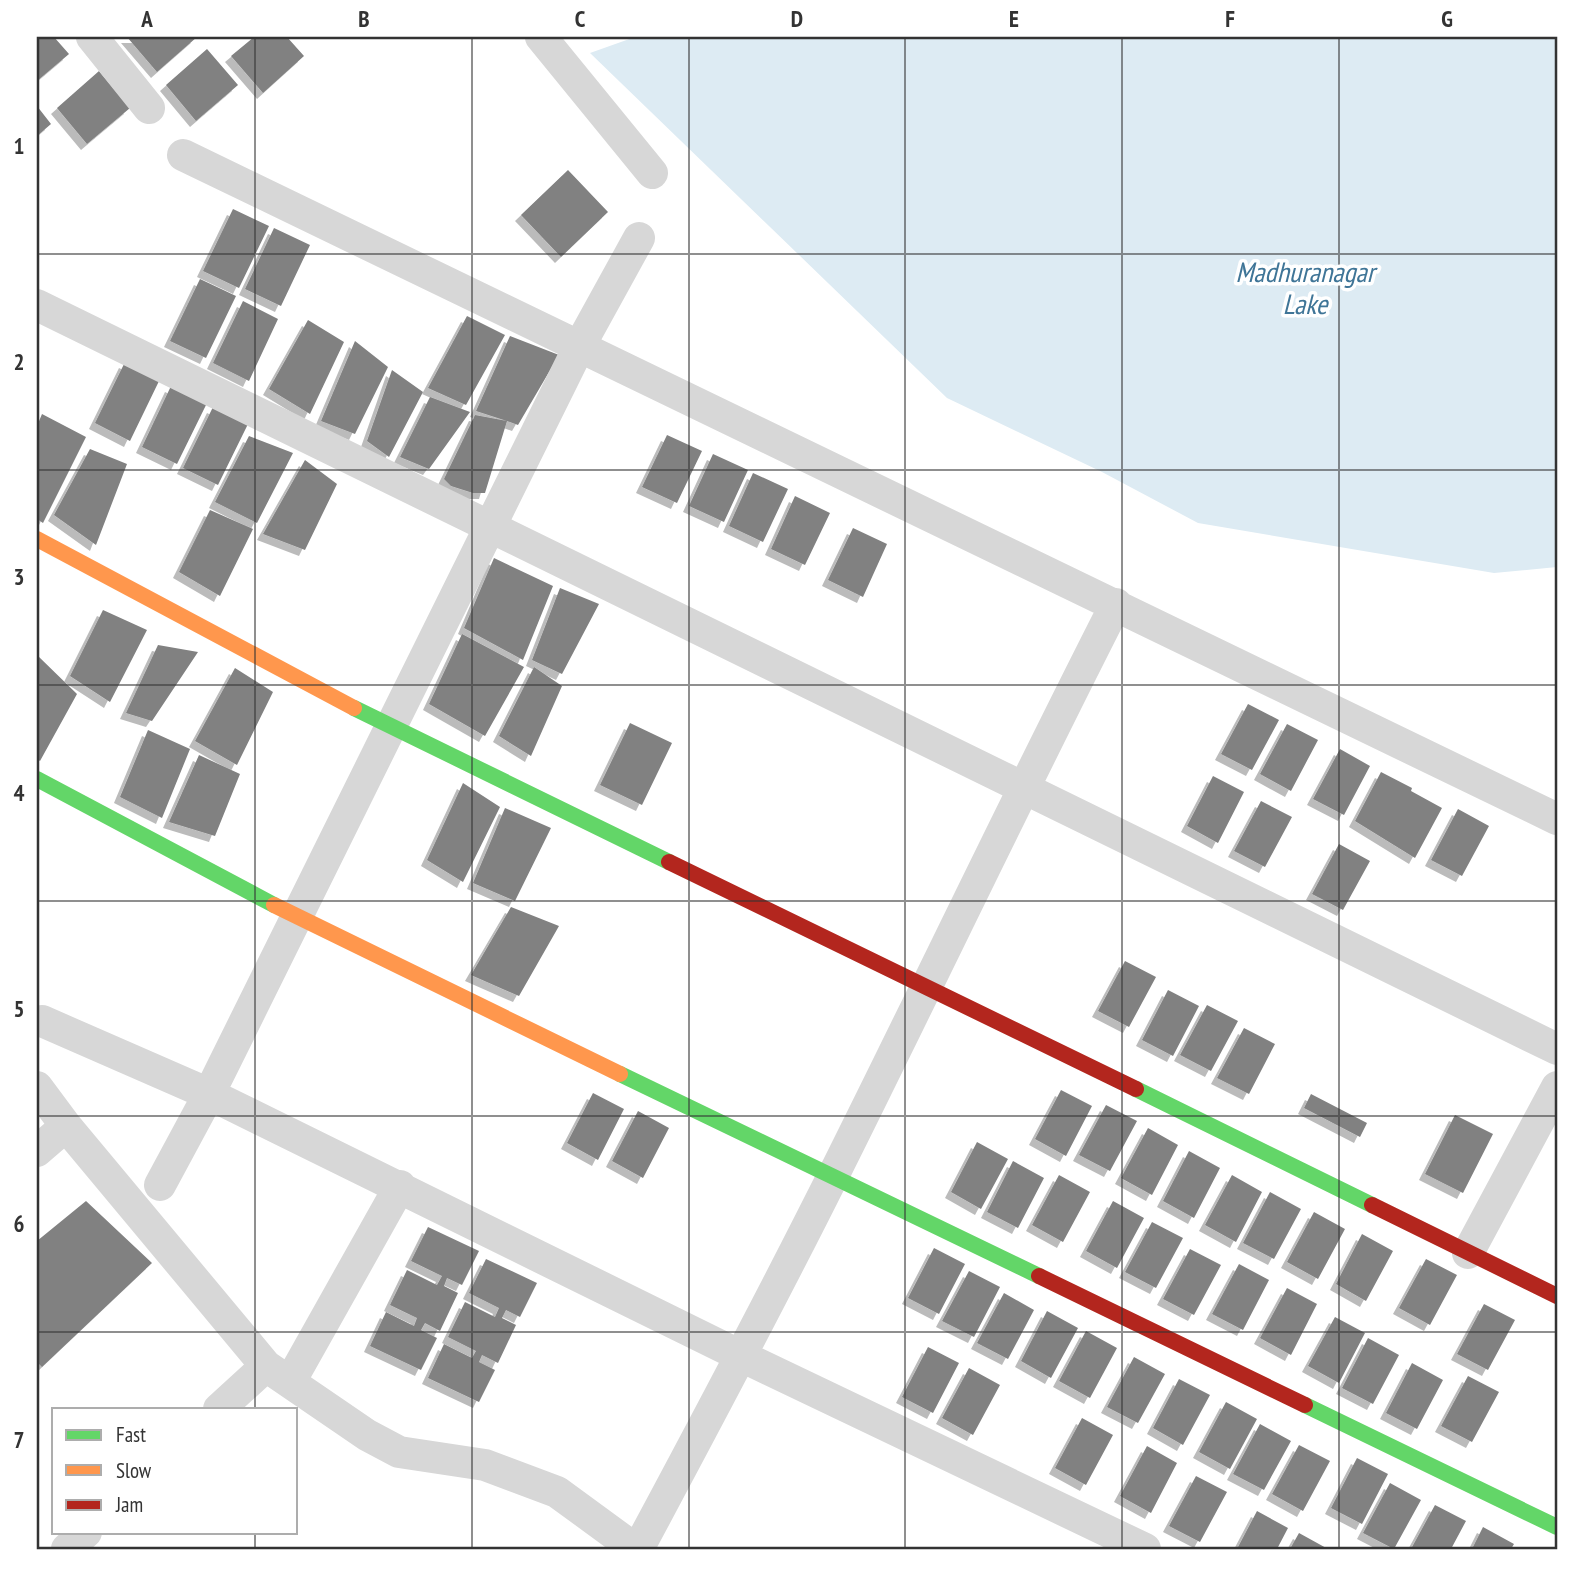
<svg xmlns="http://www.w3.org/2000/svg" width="1594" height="1586" viewBox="0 0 1594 1586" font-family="'PT Sans Narrow',sans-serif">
  <defs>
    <filter id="shadow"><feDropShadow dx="-6" dy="6" stdDeviation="0" flood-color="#0004"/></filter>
  </defs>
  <rect width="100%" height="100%" fill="#fff"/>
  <path fill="#ddebf3" d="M 635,37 L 1557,37 L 1557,567 L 1494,573 L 1198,523 L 1102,472 L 947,398 L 590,53 Z"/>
  <path fill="#818181" filter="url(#shadow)" d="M 37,37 L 54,37 L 69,54 L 37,81 Z
    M 127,37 L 197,37 L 157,72 Z
    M 254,37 L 287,37 L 304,56 L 263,93 L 231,56 Z
    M 207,49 L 238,85 L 196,121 L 166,85 Z
    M 99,71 L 130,108 L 87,144 L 57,108 Z
    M 37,106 L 51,124 L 37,136 Z
    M 568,170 L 608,212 L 561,257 L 521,215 Z
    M 233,209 L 269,226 L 239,288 L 203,271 Z
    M 274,228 L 310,245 L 281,306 L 245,289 Z
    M 200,279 L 236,296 L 206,358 L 170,341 Z
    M 243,301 L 278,319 L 249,381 L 213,363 Z
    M 467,316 L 505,335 L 466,405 L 428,388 Z
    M 308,320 L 344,342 L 310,414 L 269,389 Z
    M 510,336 L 559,355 L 518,425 L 507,421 L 485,493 L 473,493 L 451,486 L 444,479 L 475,415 L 507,421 L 476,411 Z
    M 355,341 L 388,367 L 355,434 L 321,421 Z
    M 125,362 L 160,379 L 130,441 L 95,423 Z
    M 392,370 L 423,392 L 389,457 L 367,441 Z
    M 171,386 L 207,403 L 177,464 L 142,447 Z
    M 430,397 L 470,412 L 429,469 L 400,457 Z
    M 213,407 L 248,424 L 218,485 L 183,468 Z
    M 42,414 L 86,437 L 43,523 L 37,519 L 37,426 Z
    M 667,435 L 702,451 L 677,503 L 642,487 Z
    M 249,436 L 293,453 L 257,523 L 215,502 Z
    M 90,449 L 127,464 L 96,545 L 54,515 Z
    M 713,454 L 748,470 L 724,522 L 689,506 Z
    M 305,460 L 337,484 L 305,550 L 263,534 Z
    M 753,473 L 788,489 L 763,542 L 729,526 Z
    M 795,496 L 830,513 L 805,565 L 771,549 Z
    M 210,510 L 253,529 L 220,596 L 179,572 Z
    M 853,528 L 887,544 L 863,597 L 828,580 Z
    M 494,558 L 553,586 L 523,660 L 464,628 Z
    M 560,588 L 599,604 L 562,674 L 532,660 Z
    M 103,610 L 147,630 L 110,702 L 70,676 Z
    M 462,634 L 524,667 L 485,736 L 429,704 Z
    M 158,645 L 198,652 L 152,721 L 126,713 Z
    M 37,655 L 77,694 L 40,761 L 37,759 Z
    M 534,667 L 562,686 L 531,756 L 499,736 Z
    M 235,668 L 273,692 L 237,765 L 195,741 Z
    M 1248,704 L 1279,720 L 1252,770 L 1221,754 Z
    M 630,723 L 672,743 L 642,805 L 600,785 Z
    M 1287,724 L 1318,740 L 1291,791 L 1260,774 Z
    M 148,730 L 190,749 L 162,818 L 120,797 Z
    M 1340,749 L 1370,766 L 1344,815 L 1313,799 Z
    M 199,755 L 240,774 L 215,836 L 169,822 Z
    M 1381,772 L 1412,788 L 1411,791 L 1442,808 L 1415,858 L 1355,821 Z
    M 1213,776 L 1244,792 L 1218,843 L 1187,826 Z
    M 463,783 L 500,807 L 463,882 L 427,860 Z
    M 1261,801 L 1292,817 L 1265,867 L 1234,851 Z
    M 505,808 L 551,828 L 515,901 L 473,883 Z
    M 1458,809 L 1489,826 L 1462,876 L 1431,860 Z
    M 1339,844 L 1370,861 L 1343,910 L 1312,894 Z
    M 511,907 L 559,926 L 519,996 L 471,975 Z
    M 1125,961 L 1156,977 L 1129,1027 L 1098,1011 Z
    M 1168,990 L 1199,1006 L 1173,1056 L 1142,1040 Z
    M 1207,1005 L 1238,1021 L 1211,1071 L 1180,1055 Z
    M 1244,1028 L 1275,1044 L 1249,1094 L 1217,1078 Z
    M 1061,1090 L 1092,1106 L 1066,1156 L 1035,1139 Z
    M 593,1093 L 624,1109 L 598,1160 L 567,1143 Z
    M 1311,1094 L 1367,1123 L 1360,1137 L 1304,1108 Z
    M 1106,1105 L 1137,1121 L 1110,1171 L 1079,1155 Z
    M 638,1111 L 669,1128 L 643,1178 L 612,1161 Z
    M 1455,1115 L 1493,1134 L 1463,1193 L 1425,1174 Z
    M 1148,1128 L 1178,1145 L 1152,1195 L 1121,1178 Z
    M 977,1142 L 1008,1159 L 981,1209 L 951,1192 Z
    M 1189,1151 L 1220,1168 L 1194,1218 L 1163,1201 Z
    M 1013,1161 L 1044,1178 L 1018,1228 L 987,1212 Z
    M 1059,1175 L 1090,1192 L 1063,1242 L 1032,1225 Z
    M 1232,1175 L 1262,1192 L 1236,1242 L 1205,1225 Z
    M 1270,1192 L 1301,1209 L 1274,1259 L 1243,1243 Z
    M 86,1201 L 152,1263 L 42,1367 L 37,1362 L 37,1241 Z
    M 1113,1201 L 1144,1218 L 1117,1268 L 1086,1251 Z
    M 1314,1212 L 1345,1229 L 1318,1279 L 1287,1262 Z
    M 1152,1222 L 1183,1238 L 1156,1288 L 1125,1272 Z
    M 428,1227 L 479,1251 L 462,1285 L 447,1278 L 444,1286 L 458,1293 L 440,1331 L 425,1323 L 421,1330 L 437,1338 L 421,1370 L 370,1346 L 386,1312 L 414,1326 L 417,1318 L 390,1305 L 407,1270 L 437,1285 L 442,1276 L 411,1261 Z
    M 1362,1234 L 1393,1251 L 1366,1301 L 1336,1284 Z
    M 934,1248 L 965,1264 L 939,1314 L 908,1298 Z
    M 1190,1249 L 1221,1265 L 1194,1315 L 1163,1299 Z
    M 486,1259 L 537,1283 L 520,1317 L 506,1310 L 502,1318 L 516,1325 L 498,1363 L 482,1355 L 479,1362 L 495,1370 L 479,1402 L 428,1378 L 444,1344 L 472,1358 L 476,1351 L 448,1337 L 465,1302 L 495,1317 L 499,1308 L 469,1293 Z
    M 1426,1259 L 1457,1275 L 1430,1325 L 1399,1308 Z
    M 1239,1264 L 1269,1280 L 1243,1330 L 1212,1314 Z
    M 969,1271 L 1000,1287 L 974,1337 L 942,1321 Z
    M 1287,1288 L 1317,1304 L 1291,1355 L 1260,1338 Z
    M 1004,1293 L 1034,1310 L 1008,1359 L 977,1343 Z
    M 1484,1304 L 1515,1320 L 1488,1370 L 1457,1354 Z
    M 1047,1311 L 1078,1328 L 1051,1378 L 1021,1361 Z
    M 1335,1317 L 1365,1333 L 1339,1383 L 1308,1366 Z
    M 1086,1331 L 1117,1348 L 1090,1398 L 1059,1381 Z
    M 1368,1338 L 1399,1355 L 1373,1404 L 1342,1388 Z
    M 928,1347 L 959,1363 L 933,1413 L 902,1397 Z
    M 1134,1357 L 1165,1374 L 1138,1423 L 1107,1407 Z
    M 1412,1363 L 1443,1380 L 1417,1429 L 1386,1413 Z
    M 969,1368 L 1000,1385 L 973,1435 L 942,1418 Z
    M 1468,1376 L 1499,1392 L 1472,1442 L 1441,1426 Z
    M 1179,1379 L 1210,1395 L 1183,1445 L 1153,1428 Z
    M 1226,1402 L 1257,1419 L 1230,1469 L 1199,1452 Z
    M 1082,1418 L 1113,1435 L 1086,1485 L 1055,1468 Z
    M 1260,1424 L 1291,1441 L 1264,1490 L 1233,1474 Z
    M 1299,1445 L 1330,1461 L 1303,1511 L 1272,1494 Z
    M 1147,1446 L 1177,1463 L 1151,1513 L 1120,1496 Z
    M 1357,1458 L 1388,1474 L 1362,1524 L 1331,1508 Z
    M 1196,1476 L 1227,1492 L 1200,1542 L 1169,1526 Z
    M 1390,1483 L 1421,1500 L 1394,1549 L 1363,1533 Z
    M 1435,1505 L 1466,1521 L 1451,1549 L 1411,1549 Z
    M 1257,1511 L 1288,1528 L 1277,1549 L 1237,1549 Z
    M 1483,1527 L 1514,1544 L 1511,1549 L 1472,1549 Z
    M 1299,1533 L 1328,1549 L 1290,1549 Z"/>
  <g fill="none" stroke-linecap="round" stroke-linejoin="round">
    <path stroke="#d7d7d7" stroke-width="32" d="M 92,37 L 149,108
      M 541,37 L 652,173
      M 183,155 L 1557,819
      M 37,305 L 1557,1049
      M 42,1021 L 209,1094 L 741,1356 L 1145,1549
      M 37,1087 L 66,1126 L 266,1366 L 367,1435 L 399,1452 L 485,1465 L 557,1492 L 635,1549
      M 37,1151 L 66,1126
      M 160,1185 L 209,1094 L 579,347 L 639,238
      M 1468,1253 L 1557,1087
      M 290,1382 L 400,1186
      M 219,1409 L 266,1366
      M 67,1549 L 86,1532
      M 638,1549 C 704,1426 770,1302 833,1176 C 928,986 1019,794 1116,604"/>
    <path stroke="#63d668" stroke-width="16" d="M 354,708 L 669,862
      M 37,779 L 274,905
      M 620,1074 L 1039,1276
      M 1136,1089 L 1372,1205
      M 1305,1405 L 1557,1527"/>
    <path stroke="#ff974d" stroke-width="16" d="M 37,539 L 354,708
      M 274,905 L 620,1074"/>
    <path stroke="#b3261e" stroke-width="16" d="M 669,862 L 1136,1089
      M 1372,1205 L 1557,1296
      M 1039,1276 L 1305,1405"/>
  </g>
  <path fill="none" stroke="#333" stroke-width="2" stroke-opacity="0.55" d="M 255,37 L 255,1409M 472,37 L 472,1549M 689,37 L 689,1549M 905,37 L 905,1549M 1122,37 L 1122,1549M 1339,37 L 1339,1549M 37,254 L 1557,254M 37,470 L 1557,470M 37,685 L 1557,685M 37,901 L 1557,901M 37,1116 L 1557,1116M 37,1332 L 1557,1332M 255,1532 L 255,1549"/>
  <g text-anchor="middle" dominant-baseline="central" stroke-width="7" stroke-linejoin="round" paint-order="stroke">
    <g font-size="28" font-style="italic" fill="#3f7597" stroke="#fff">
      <text x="1305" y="271">Madhuranagar<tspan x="1305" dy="32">Lake</tspan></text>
    </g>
  </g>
  <rect width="1594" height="1586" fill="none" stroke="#ffffff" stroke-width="77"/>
  <rect x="52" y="1408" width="245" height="126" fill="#ffffff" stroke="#adadad" stroke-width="2"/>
  <rect x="66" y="1430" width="35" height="10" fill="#63d668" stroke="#adadad" stroke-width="2"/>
  <text x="116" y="1442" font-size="21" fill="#333333">Fast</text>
  <rect x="66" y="1465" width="35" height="10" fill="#ff974d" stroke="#adadad" stroke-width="2"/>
  <text x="116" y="1478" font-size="21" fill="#333333">Slow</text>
  <rect x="66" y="1500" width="35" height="10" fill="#b3261e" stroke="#adadad" stroke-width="2"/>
  <text x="116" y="1512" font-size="21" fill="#333333">Jam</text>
  <rect x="38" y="38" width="1518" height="1510" fill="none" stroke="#333" stroke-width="2.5"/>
  <g font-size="23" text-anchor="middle" font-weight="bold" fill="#333">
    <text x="147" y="27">A</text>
    <text x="364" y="27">B</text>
    <text x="580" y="27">C</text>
    <text x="797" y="27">D</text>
    <text x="1014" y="27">E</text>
    <text x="1230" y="27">F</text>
    <text x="1447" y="27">G</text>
    <text x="19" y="154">1</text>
    <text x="19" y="370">2</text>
    <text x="19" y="585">3</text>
    <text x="19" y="801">4</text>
    <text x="19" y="1017">5</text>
    <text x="19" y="1232">6</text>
    <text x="19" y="1448">7</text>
  </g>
</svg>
